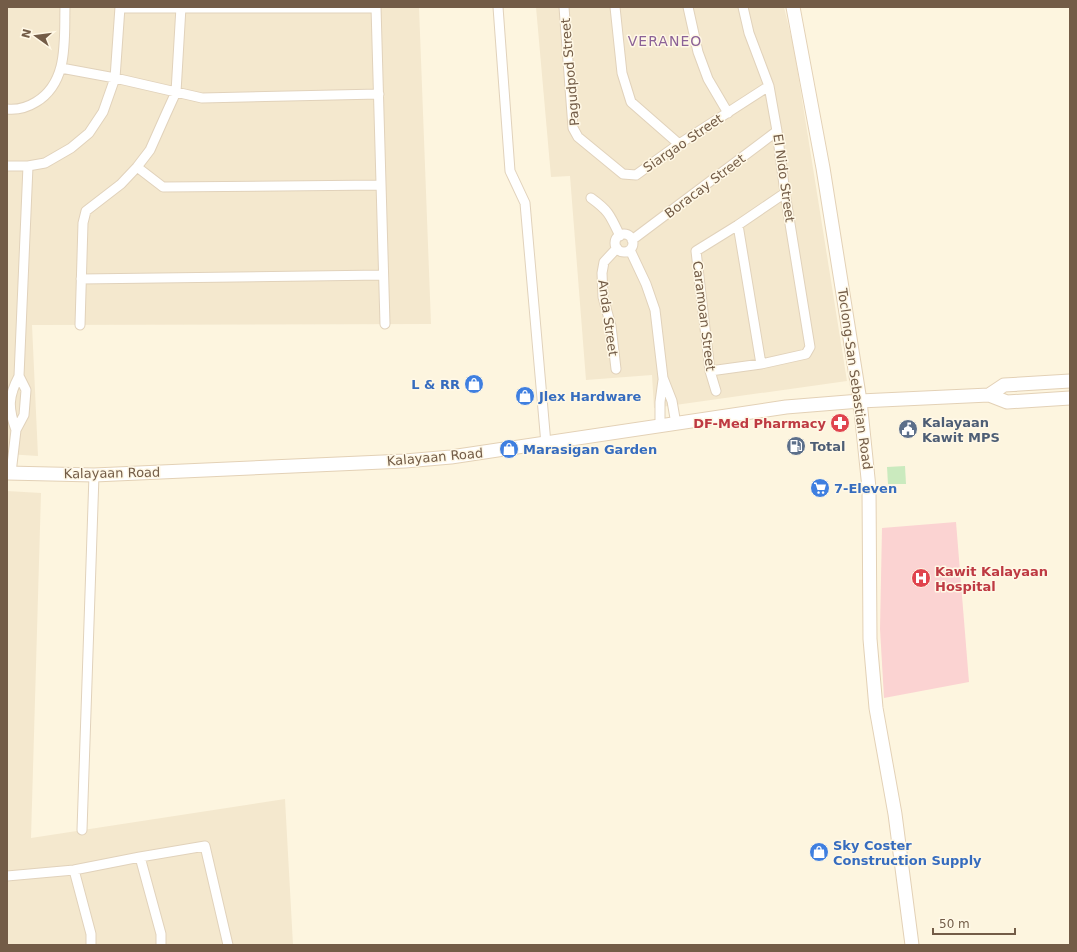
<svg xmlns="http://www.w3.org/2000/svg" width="1077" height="952" viewBox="0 0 1077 952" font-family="'DejaVu Sans',sans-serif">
  <rect width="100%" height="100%" fill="#fdf5df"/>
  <path fill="#f4e8ce" d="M 7,7 L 419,7 L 431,324 L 32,325 L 38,456 L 7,454 Z
    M 536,7 L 784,7 L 794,49 L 847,381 L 654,408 L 652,375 L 586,380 L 570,176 L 551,177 Z
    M 7,491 L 41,493 L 31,838 L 285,799 L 293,945 L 7,945 Z"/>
  <path fill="#fbd3d2" d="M 956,522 L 969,682 L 884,698 L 880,629 L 882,528 Z"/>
  <path fill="#caeabe" d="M 905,466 L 906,484 L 888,484 L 887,467 Z"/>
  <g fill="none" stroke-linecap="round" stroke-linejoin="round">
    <defs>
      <path id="street" d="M 376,7 L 385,324
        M 498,7 L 510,171 L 525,203 L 546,444
        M 564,7 L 573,128 L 578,137 L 623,174 L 636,175 L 679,144 L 769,86
        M 615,7 L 622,73 L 631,102 L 679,144
        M 688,7 L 698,52 L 708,79 L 728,113
        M 120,8 L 376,8
        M 61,68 L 115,78 L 202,98 L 379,94
        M 7,109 C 17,110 28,107 36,102 C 69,82 64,40 65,7
        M 7,166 L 28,166 L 45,163 L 71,148 L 89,133 L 103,112 L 115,78 L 120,7
        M 137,167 L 163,187 L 381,185
        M 591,198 C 609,211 610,215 620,236
        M 738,225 L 761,364
        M615 243a9 9 0 1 1 18 0a9 9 0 1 1-18 0Z
        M 632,240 L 777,131
        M 630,250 L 646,284 L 655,310 L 663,378 L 672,401 L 676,424
        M 81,279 L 383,275
        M 80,325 L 83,223 L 86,211 L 121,184 L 137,167 L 150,150 L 166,114 L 176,92 L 181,7
        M 616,369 L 611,326 L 603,297 L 602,273 L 604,262 L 617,248
        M 710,371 L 761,364 L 806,354 L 810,347 L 785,193 L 777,131 L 769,86 L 749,33 L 743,7
        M 716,391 L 710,371 L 696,251 L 738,225 L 785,193
        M 660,427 L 660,402 L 663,380
        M 16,430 C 8,408 8,397 19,376 L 28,166
        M 11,473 L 16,430 L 24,415 L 26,390 L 19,376
        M 82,830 L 94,475
        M 140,857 L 161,934 L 161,945
        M 74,870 L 91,934 L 91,945
        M 7,876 L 74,870 L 140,857 L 205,846 L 228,945"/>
      <path id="secondary" d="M 793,7 L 823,168 L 860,401 L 869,488 L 870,639 L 876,708 L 895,814 L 912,945
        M 989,395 L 1004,385 L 1070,381
        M 7,473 L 94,475 L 405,461 L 451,457 L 786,407 L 860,401 L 989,395 L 1007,402 L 1070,398"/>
    </defs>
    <use href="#street" stroke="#e1d2bb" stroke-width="11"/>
    <use href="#secondary" stroke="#e3d1b6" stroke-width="15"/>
    <use href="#street" stroke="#fff" stroke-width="9"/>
    <use href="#secondary" stroke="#fff" stroke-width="13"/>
  </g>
  <defs>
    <symbol id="shop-disc" viewBox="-11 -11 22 22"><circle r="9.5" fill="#3f7fe0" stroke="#fff8e6"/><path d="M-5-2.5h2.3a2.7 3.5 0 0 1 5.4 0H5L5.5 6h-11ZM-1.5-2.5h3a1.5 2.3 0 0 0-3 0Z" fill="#fff"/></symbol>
    <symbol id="pharmacy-disc" viewBox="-11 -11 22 22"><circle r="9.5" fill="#e0444e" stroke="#fff8e6"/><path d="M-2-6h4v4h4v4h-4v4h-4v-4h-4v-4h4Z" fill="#fff"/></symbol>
    <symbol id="civic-disc" viewBox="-11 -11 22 22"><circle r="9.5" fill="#5c6f8a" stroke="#fff8e6"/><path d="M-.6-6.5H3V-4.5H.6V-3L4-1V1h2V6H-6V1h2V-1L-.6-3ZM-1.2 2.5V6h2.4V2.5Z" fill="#fff"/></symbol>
    <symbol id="fuel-disc" viewBox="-11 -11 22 22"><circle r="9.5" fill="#5c6f8a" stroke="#fff8e6"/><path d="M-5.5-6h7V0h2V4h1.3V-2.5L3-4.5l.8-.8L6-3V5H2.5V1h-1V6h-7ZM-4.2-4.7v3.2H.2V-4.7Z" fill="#fff"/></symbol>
    <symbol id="supermarket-disc" viewBox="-11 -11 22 22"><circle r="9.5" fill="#3f7fe0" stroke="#fff8e6"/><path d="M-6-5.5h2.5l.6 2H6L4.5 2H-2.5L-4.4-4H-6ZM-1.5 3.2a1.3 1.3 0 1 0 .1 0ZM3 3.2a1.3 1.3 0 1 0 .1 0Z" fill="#fff"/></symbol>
    <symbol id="hospital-disc" viewBox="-11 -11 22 22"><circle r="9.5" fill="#e0444e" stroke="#fff8e6"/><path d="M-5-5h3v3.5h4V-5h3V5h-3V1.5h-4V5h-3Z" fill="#fff"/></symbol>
  </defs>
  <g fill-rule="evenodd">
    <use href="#shop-disc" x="463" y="373" width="22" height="22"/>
    <use href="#shop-disc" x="514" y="385" width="22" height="22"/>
    <use href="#pharmacy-disc" x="829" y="412" width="22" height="22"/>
    <use href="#civic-disc" x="897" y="418" width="22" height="22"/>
    <use href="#fuel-disc" x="785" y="435" width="22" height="22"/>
    <use href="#shop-disc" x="498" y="438" width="22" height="22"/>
    <use href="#supermarket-disc" x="809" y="477" width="22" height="22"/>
    <use href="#hospital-disc" x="910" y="567" width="22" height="22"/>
    <use href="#shop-disc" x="808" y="841" width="22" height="22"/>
  </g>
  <g text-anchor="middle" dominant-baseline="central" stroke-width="3" stroke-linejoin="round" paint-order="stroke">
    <g font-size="13" fill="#735c47" stroke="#fff8e6">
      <text transform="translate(570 72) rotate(-95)">Pagudpod Street</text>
      <text transform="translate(683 143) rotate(-34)">Siargao Street</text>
      <text transform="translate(784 178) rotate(82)">El Nido Street</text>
      <text transform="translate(705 186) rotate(-37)">Boracay Street</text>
      <text transform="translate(704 316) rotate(83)">Caramoan Street</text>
      <text transform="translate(608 318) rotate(82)">Anda Street</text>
      <text transform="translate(855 379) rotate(82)">Toclong-San Sebastian Road</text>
      <text transform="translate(435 457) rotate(-5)">Kalayaan Road</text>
      <text transform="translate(112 473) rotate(-1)">Kalayaan Road</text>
    </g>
    <g font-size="13" font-weight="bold" fill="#366cbe" stroke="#fff8e6" text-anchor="start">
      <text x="460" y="384" text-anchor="end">L &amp; RR</text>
      <text x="539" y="396">Jlex Hardware</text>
      <text x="523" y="449">Marasigan Garden</text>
      <text x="834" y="488">7-Eleven</text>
      <text x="833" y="845">Sky Coster<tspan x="833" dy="15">Construction Supply</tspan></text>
    </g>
    <g font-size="13" font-weight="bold" fill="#4e5e75" stroke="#fff8e6" text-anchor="start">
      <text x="922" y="422">Kalayaan<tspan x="922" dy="15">Kawit MPS</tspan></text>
      <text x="810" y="446">Total</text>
    </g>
    <g font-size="13" font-weight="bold" fill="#be3a42" stroke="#fff8e6" text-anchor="end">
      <text x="826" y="423">DF-Med Pharmacy</text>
      <text x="935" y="571" text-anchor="start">Kawit Kalayaan<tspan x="935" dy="15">Hospital</tspan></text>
    </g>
    <g font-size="14" letter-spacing="1" fill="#8c6297" stroke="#fff8e6">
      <text x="665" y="41">VERANEO</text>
    </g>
  </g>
  <rect width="1077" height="952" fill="none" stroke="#735c47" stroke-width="16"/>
  <g transform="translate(36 36) rotate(284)" stroke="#fff8e6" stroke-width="3" paint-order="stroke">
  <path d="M0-3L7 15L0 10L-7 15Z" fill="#735c47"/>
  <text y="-6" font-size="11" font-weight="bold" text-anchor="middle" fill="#735c47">N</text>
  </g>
  <path d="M933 928v6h82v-6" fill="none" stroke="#735c47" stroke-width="2"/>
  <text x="939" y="928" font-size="12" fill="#735c47" stroke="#fff8e6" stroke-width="3" paint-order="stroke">50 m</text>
</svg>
